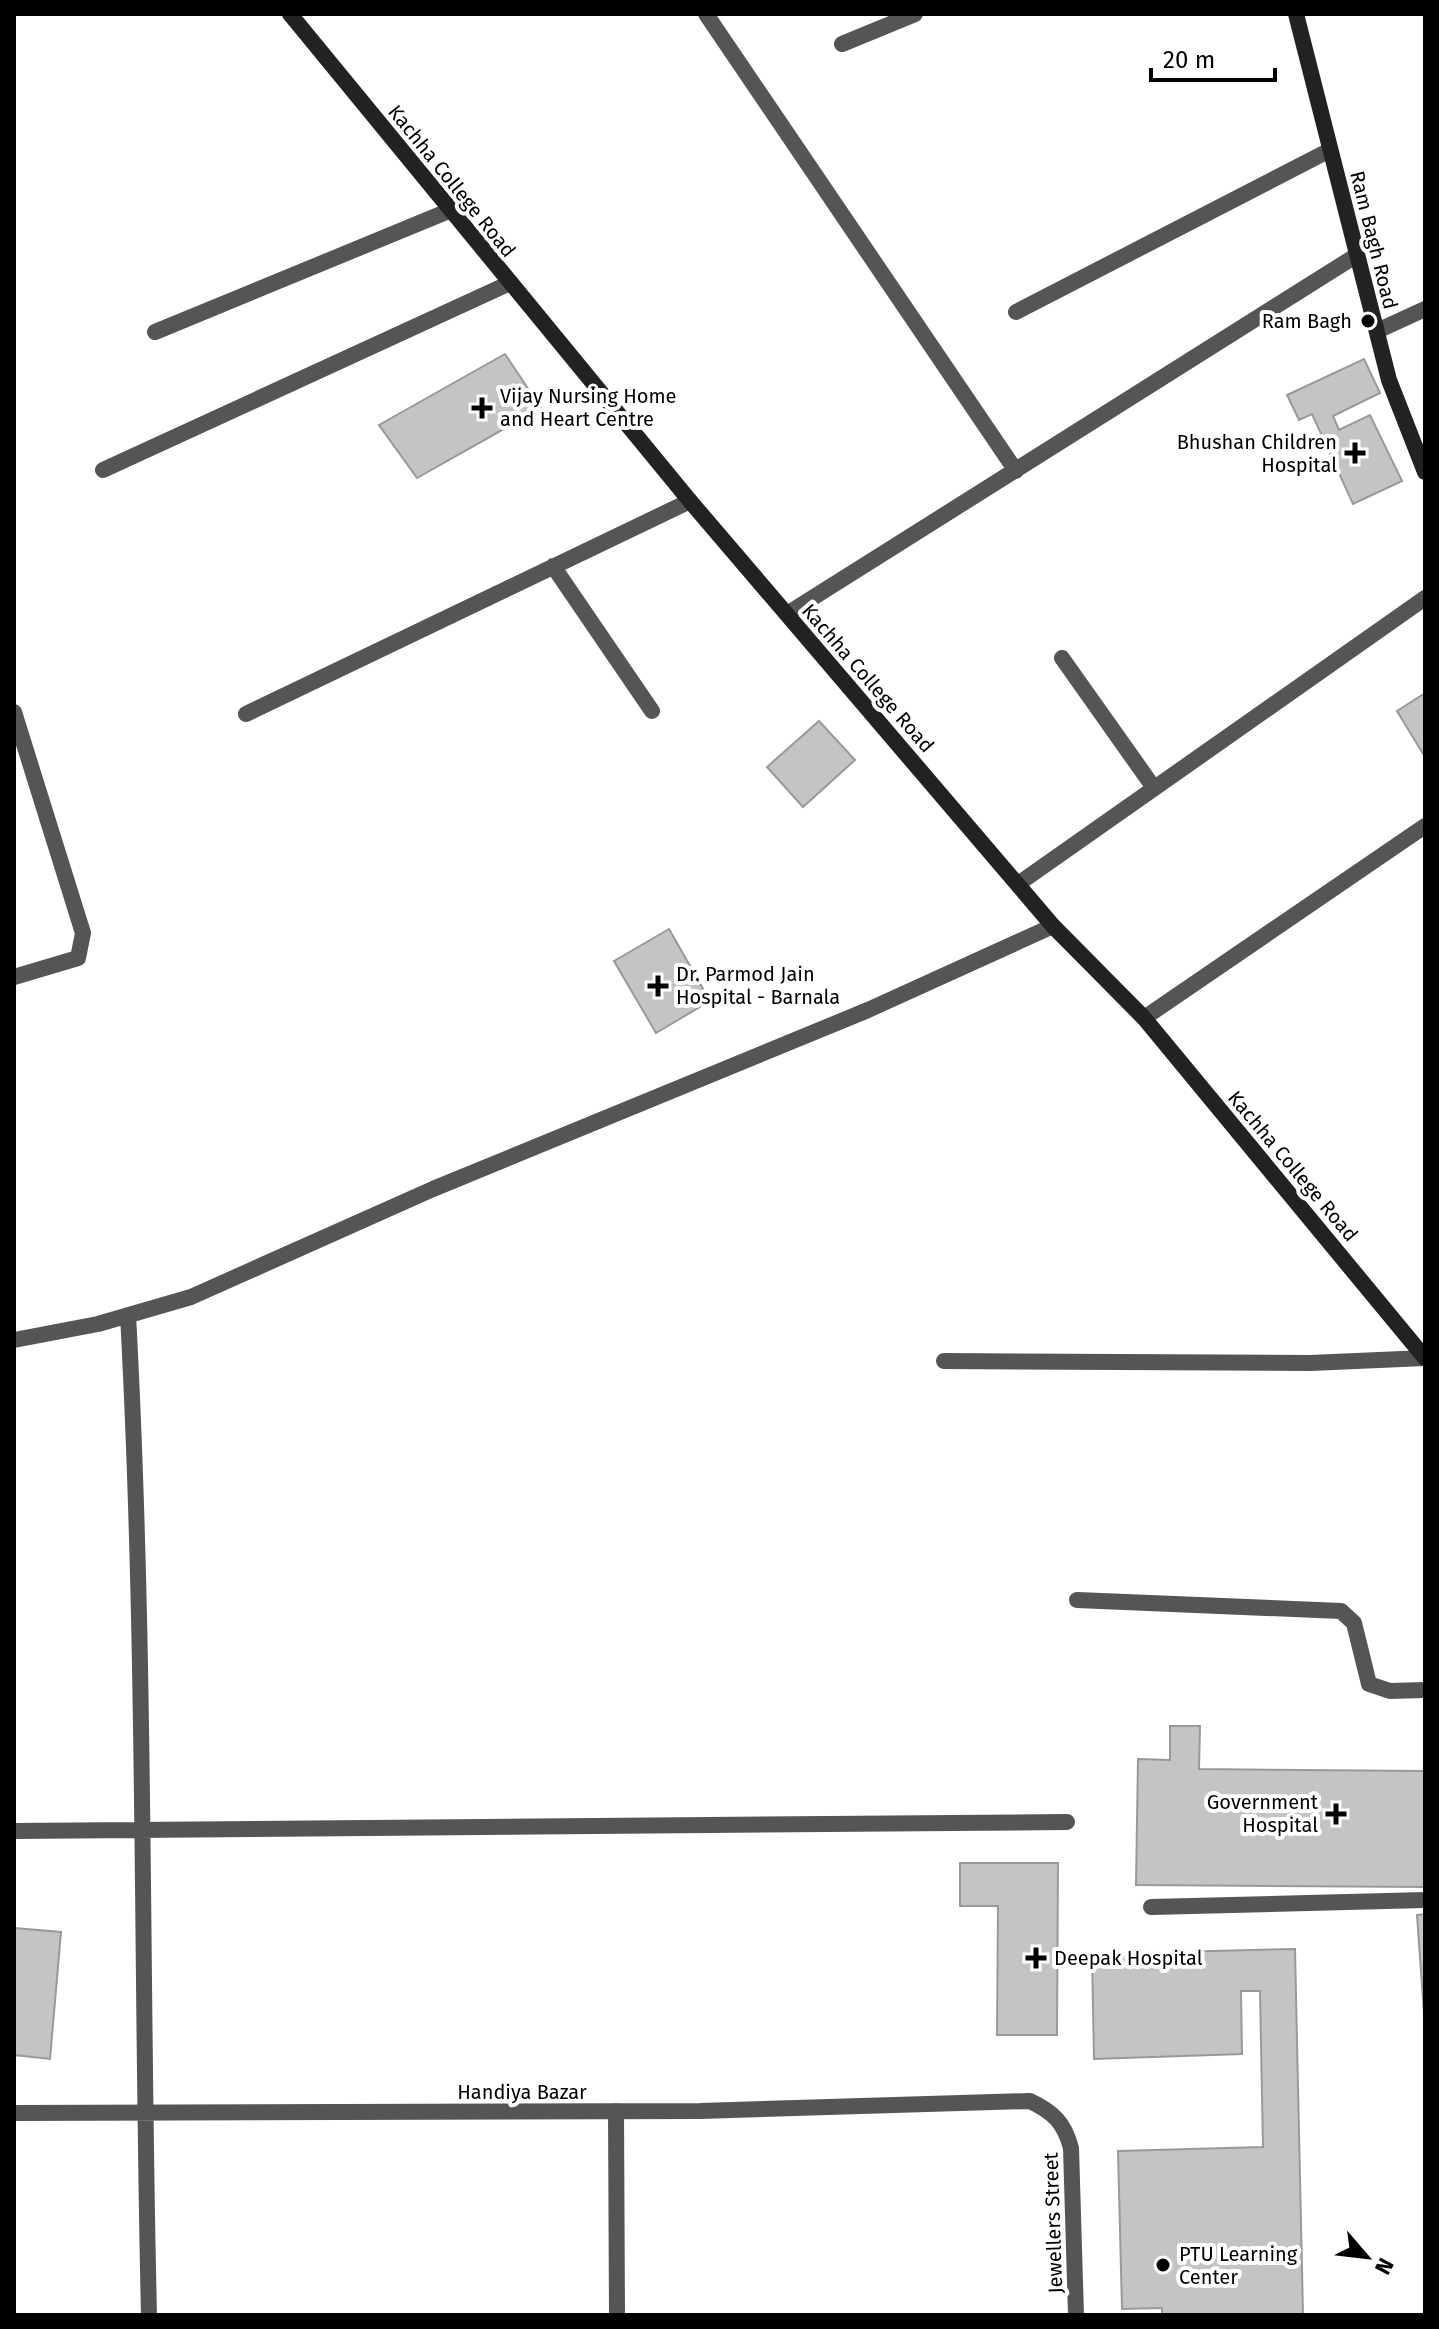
<svg xmlns="http://www.w3.org/2000/svg" width="1439" height="2329" viewBox="0 0 1439 2329" font-family="'Fira Sans',sans-serif">
  <rect width="100%" height="100%" fill="#fff"/>
  <path fill="#c4c4c4" stroke="#999" stroke-width="2" d="M 505,354 L 541,408 L 417,478 L 379,425 Z
    M 1364,359 L 1380,393 L 1333,416 L 1339,430 L 1370,415 L 1402,481 L 1353,504 L 1312,414 L 1299,420 L 1287,395 Z
    M 1425,693 L 1425,757 L 1397,711 Z
    M 819,721 L 855,760 L 803,807 L 767,767 Z
    M 669,929 L 710,1001 L 656,1033 L 614,961 Z
    M 1170,1726 L 1200,1726 L 1199,1769 L 1425,1771 L 1425,1887 L 1136,1885 L 1138,1759 L 1170,1760 Z
    M 960,1863 L 1058,1863 L 1057,2035 L 997,2035 L 998,1906 L 960,1906 Z
    M 1425,1914 L 1425,2027 L 1417,1915 Z
    M 14,1928 L 61,1932 L 50,2059 L 14,2055 Z
    M 1295,1949 L 1303,2315 L 1162,2315 L 1162,2308 L 1122,2309 L 1118,2151 L 1263,2147 L 1260,1991 L 1241,1991 L 1242,2054 L 1094,2059 L 1092,1954 Z"/>
  <g fill="none" stroke-linecap="round" stroke-linejoin="round">
    <path stroke="#555" stroke-width="16" d="M 1377,331 L 1425,309
      M 1077,1600 L 1341,1611 L 1354,1623 L 1369,1684 L 1390,1691 L 1425,1690
      M 1151,1907 L 1425,1900"/>
    <path stroke="#555" stroke-width="16" d="M 706,14 L 1016,471
      M 842,44 L 915,14
      M 1016,312 L 1330,150
      M 155,332 L 451,210
      M 103,470 L 510,283
      M 553,566 L 652,711
      M 787,614 L 1357,255
      M 1062,658 L 1154,788
      M 14,712 L 83,933 L 78,958 L 14,977
      M 246,714 L 690,501
      M 1018,884 L 1425,598
      M 1144,1018 L 1425,826
      M 128,1315 C 146,1648 141,1982 149,2315
      M 14,1340 L 98,1324 L 191,1297 L 433,1189 L 868,1010 L 1053,926
      M 944,1361 L 1310,1363 L 1425,1358
      M 14,1831 L 1067,1822
      M 616,2111 L 617,2315
      M 14,2113 L 700,2111 L 1030,2101 C 1053,2112 1064,2122 1071,2148 L 1076,2315"/>
    <path stroke="#222" stroke-width="16" d="M 290,14 L 690,501 L 1053,926 L 1144,1018 L 1425,1358
      M 1296,14 L 1389,380 L 1425,472"/>
  </g>
  <g fill="#000" stroke="#fff" stroke-width="3">
    <circle cx="1368" cy="321" r="8"/>
    <path d="M478 396h8v8h8v8h-8v8h-8v-8h-8v-8h8z"/>
    <path d="M1351 441h8v8h8v8h-8v8h-8v-8h-8v-8h8z"/>
    <path d="M654 974h8v8h8v8h-8v8h-8v-8h-8v-8h8z"/>
    <path d="M1332 1802h8v8h8v8h-8v8h-8v-8h-8v-8h8z"/>
    <path d="M1032 1946h8v8h8v8h-8v8h-8v-8h-8v-8h8z"/>
    <circle cx="1163" cy="2265" r="8"/>
  </g>
  <g text-anchor="middle" dominant-baseline="central" stroke-width="8" stroke-linejoin="round" paint-order="stroke">
    <g font-size="20" fill="#000" stroke="#fff">
      <text transform="translate(452 181) rotate(51)">Kachha College Road</text>
      <text transform="translate(1374 240) rotate(76)">Ram Bagh Road</text>
      <text transform="translate(868 678) rotate(49)">Kachha College Road</text>
      <text transform="translate(1293 1166) rotate(50)">Kachha College Road</text>
      <text x="522" y="2092">Handiya Bazar</text>
      <text transform="translate(1053 2223) rotate(-92)">Jewellers Street</text>
    </g>
    <g font-size="20" fill="#000" stroke="#fff" text-anchor="start">
      <text x="1352" y="321" text-anchor="end">Ram Bagh</text>
      <text x="500" y="396">Vijay Nursing Home<tspan x="500" dy="23">and Heart Centre</tspan></text>
      <text x="1337" y="442" text-anchor="end">Bhushan Children<tspan x="1337" dy="23">Hospital</tspan></text>
      <text x="676" y="974">Dr. Parmod Jain<tspan x="676" dy="23">Hospital - Barnala</tspan></text>
      <text x="1318" y="1802" text-anchor="end">Government<tspan x="1318" dy="23">Hospital</tspan></text>
      <text x="1054" y="1958">Deepak Hospital</text>
      <text x="1179" y="2254">PTU Learning<tspan x="1179" dy="23">Center</tspan></text>
    </g>
  </g>
  <rect width="1439" height="2329" fill="none" stroke="#000000" stroke-width="32"/>
  <g transform="translate(1367 2257) rotate(118)" stroke="#ffffff" stroke-width="6" paint-order="stroke">
  <path d="M0-6L14 30L0 20L-14 30Z" fill="#000000"/>
  <text y="-12" font-size="22" font-weight="bold" text-anchor="middle" fill="#000000">N</text>
  </g>
  <path d="M1151 68v12h124v-12" fill="none" stroke="#000000" stroke-width="4"/>
  <text x="1163" y="68" font-size="24" fill="#000000" stroke="#ffffff" stroke-width="6" paint-order="stroke">20 m</text>
</svg>
